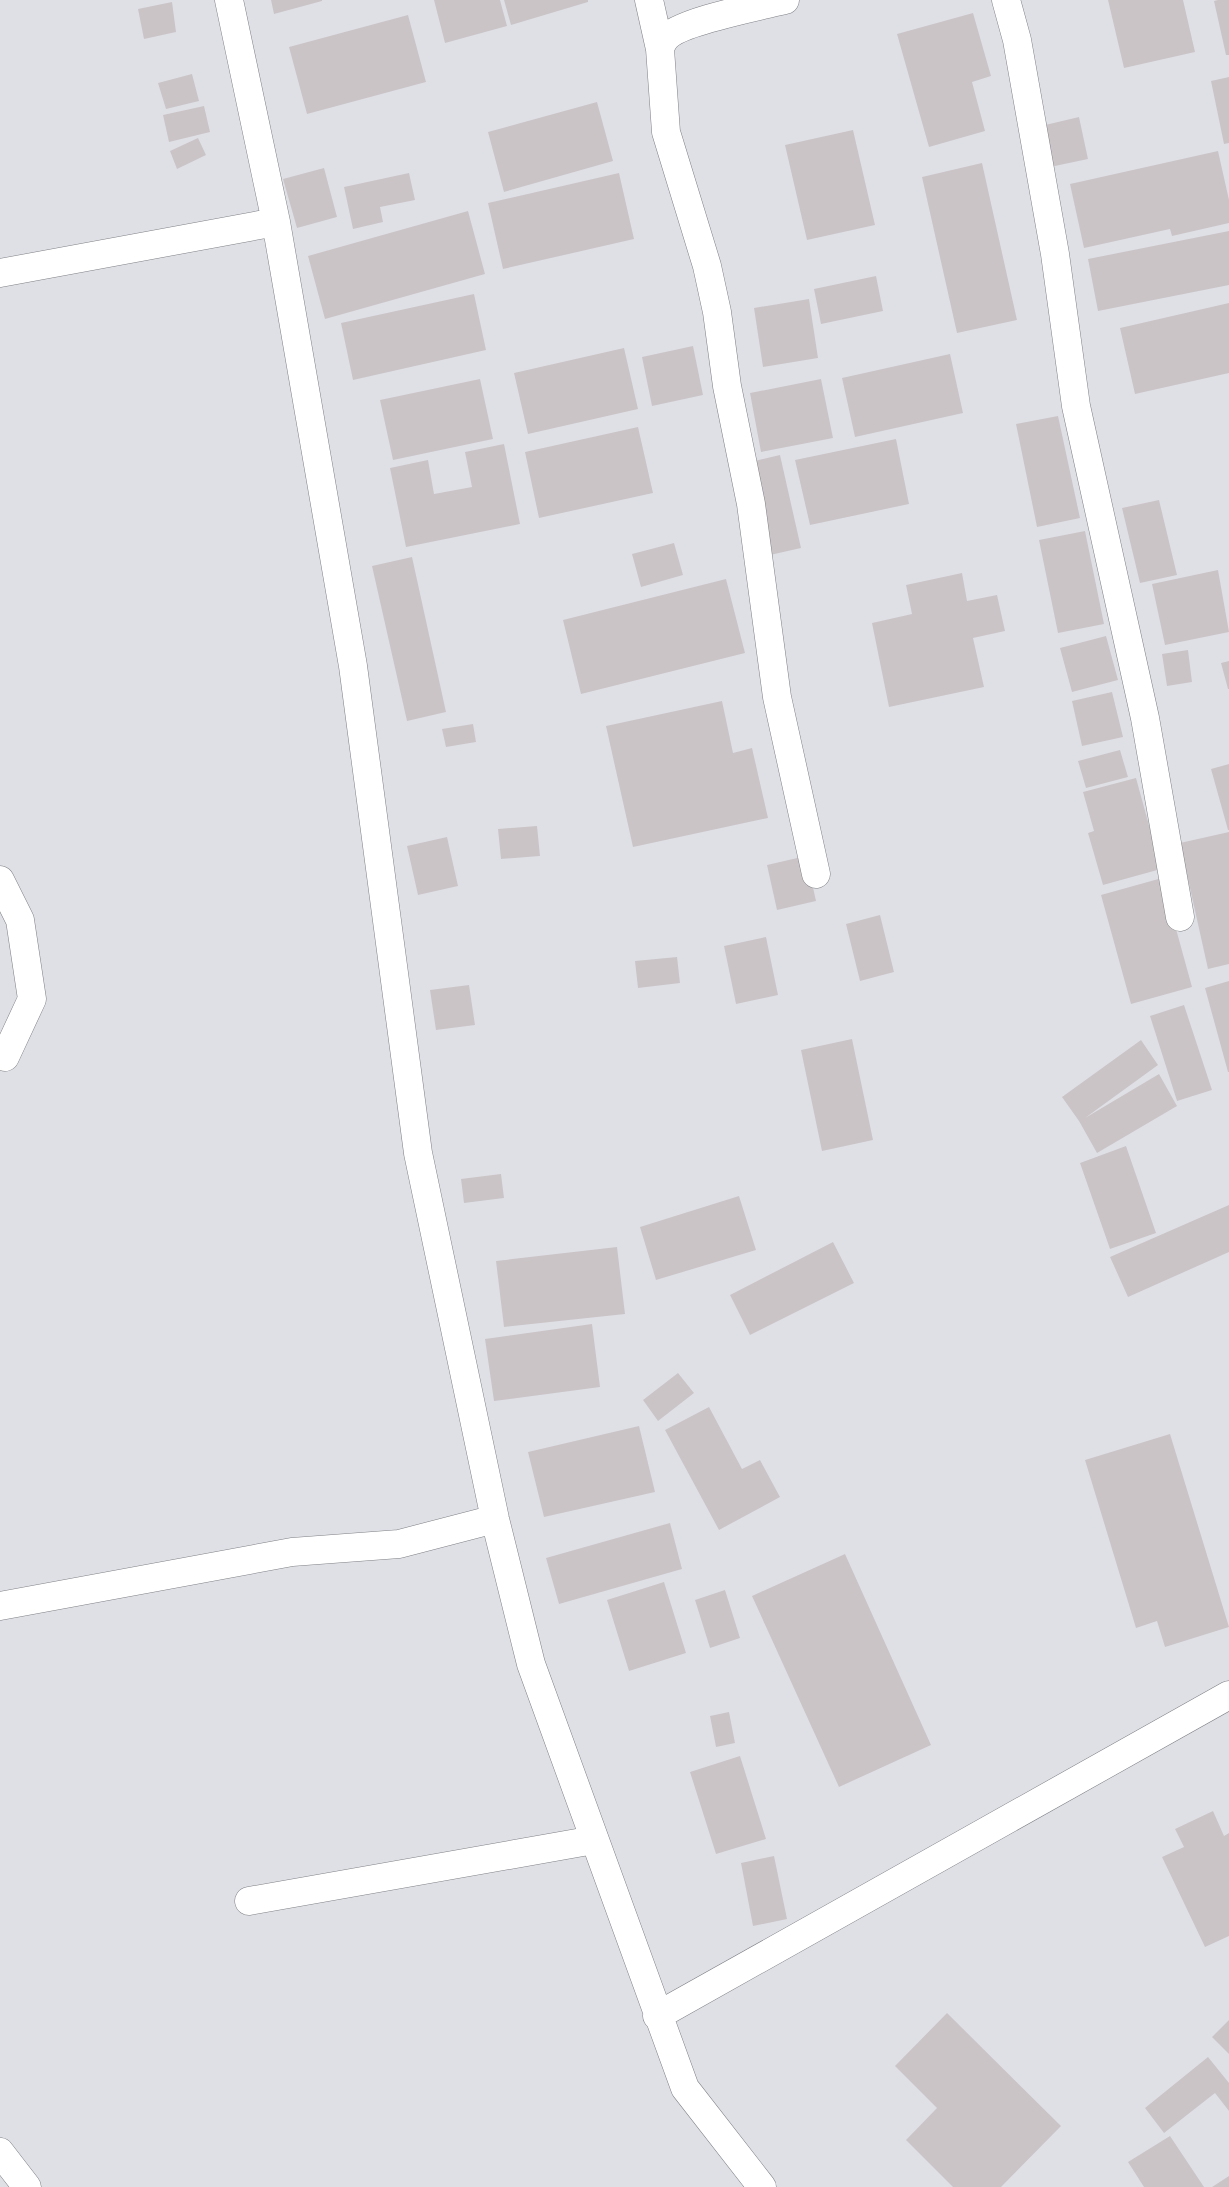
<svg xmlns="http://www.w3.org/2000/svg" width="1229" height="2187" viewBox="0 0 1229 2187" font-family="Signika,sans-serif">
  <rect width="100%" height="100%" fill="#dfe0e6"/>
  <path fill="#cac4c7" d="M 271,0 L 322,0 L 322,1 L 274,14 Z
    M 434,0 L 500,0 L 507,26 L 445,43 Z
    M 504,0 L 588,0 L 588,2 L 511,25 Z
    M 1108,0 L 1183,0 L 1195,52 L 1124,68 Z
    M 1218,0 L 1229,0 L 1229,55 L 1226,55 L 1214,1 Z
    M 172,2 L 176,32 L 144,39 L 138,9 Z
    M 973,13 L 991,76 L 972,82 L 985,131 L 929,147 L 897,34 Z
    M 408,15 L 426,82 L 307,114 L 289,47 Z
    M 192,74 L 199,101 L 166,109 L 158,83 Z
    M 1229,77 L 1229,143 L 1224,144 L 1211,81 Z
    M 597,102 L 613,161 L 504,192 L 488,132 Z
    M 204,106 L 210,132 L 169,142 L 163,115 Z
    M 1079,117 L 1088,159 L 1050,167 L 1041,126 Z
    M 853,130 L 875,225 L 807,240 L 785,145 Z
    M 198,138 L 206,155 L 177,169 L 170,151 Z
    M 1218,151 L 1229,200 L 1229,223 L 1172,236 L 1170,229 L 1084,248 L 1070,184 Z
    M 982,163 L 1017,320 L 957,333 L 922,177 Z
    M 324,168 L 337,217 L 297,228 L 283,179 Z
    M 409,173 L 415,200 L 380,207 L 383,222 L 353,229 L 344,187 Z
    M 619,173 L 634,239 L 503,269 L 488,203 Z
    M 468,211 L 485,274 L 325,319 L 308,256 Z
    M 1229,231 L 1229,285 L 1098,311 L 1088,259 Z
    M 876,276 L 883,311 L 821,324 L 814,289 Z
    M 474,294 L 486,350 L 353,380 L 341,323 Z
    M 809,299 L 818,358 L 763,367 L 754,308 Z
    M 1229,303 L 1229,373 L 1135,394 L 1120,328 Z
    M 693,346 L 703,395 L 652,406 L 642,357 Z
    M 624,348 L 638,409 L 528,434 L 514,373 Z
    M 950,354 L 963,413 L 855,437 L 842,378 Z
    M 480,379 L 493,439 L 393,460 L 380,400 Z
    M 821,379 L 833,438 L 761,452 L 750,393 Z
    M 1058,416 L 1080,518 L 1037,527 L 1016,424 Z
    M 638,427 L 653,493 L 539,518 L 525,452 Z
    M 896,439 L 909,504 L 810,525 L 795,460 Z
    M 504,444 L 520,524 L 406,547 L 390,468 L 428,460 L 434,494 L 472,487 L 465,452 Z
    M 780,455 L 801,548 L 770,555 L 750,462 Z
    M 1159,500 L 1177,575 L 1140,583 L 1122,508 Z
    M 1085,531 L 1104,624 L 1058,633 L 1039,540 Z
    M 674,543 L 683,575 L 641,587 L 632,554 Z
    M 412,557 L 446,712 L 407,721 L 372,566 Z
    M 1218,570 L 1229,632 L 1165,645 L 1152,584 Z
    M 962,573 L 967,601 L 997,595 L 1005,631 L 973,638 L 984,687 L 889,707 L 872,623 L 912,614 L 906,585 Z
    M 726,579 L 745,653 L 581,694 L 563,620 Z
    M 1106,636 L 1118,680 L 1072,692 L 1060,648 Z
    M 1188,650 L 1192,682 L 1167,686 L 1162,654 Z
    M 1229,661 L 1229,689 L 1228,689 L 1221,663 Z
    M 1112,692 L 1123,737 L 1082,746 L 1072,701 Z
    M 722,701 L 733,753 L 752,748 L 768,818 L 633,847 L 606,726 Z
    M 473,724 L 476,742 L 446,747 L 442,729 Z
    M 1120,750 L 1128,777 L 1086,788 L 1078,761 Z
    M 1229,764 L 1229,830 L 1228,830 L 1211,769 Z
    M 1136,778 L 1161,869 L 1103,885 L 1088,833 L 1094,831 L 1083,792 Z
    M 537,826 L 540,856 L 501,859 L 498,829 Z
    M 1229,832 L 1229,964 L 1208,969 L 1180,843 Z
    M 447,837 L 458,886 L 418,895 L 407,846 Z
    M 806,856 L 816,901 L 777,910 L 767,865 Z
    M 1162,878 L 1192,987 L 1131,1004 L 1101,895 Z
    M 880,915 L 894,972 L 860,981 L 846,924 Z
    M 766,937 L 778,995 L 736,1004 L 724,946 Z
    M 677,957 L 680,983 L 638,988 L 635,961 Z
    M 1229,981 L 1229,1072 L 1228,1072 L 1205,988 Z
    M 469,985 L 475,1025 L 436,1030 L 430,990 Z
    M 1184,1005 L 1212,1090 L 1177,1101 L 1150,1016 Z
    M 852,1039 L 873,1140 L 822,1151 L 801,1050 Z
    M 1141,1040 L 1158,1065 L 1085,1118 L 1159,1074 L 1177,1106 L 1097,1153 L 1079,1121 L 1062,1097 Z
    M 1126,1146 L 1156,1233 L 1110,1249 L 1080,1163 Z
    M 501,1174 L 504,1198 L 464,1203 L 461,1179 Z
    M 739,1196 L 756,1250 L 656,1280 L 640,1227 Z
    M 1229,1205 L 1229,1252 L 1128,1297 L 1110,1257 Z
    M 833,1242 L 854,1283 L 750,1335 L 730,1295 Z
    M 617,1247 L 625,1314 L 504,1327 L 496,1261 Z
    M 592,1324 L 600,1387 L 494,1401 L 485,1339 Z
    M 678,1373 L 694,1393 L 658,1421 L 643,1400 Z
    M 709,1407 L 742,1469 L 760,1460 L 780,1497 L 719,1530 L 665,1430 Z
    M 639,1426 L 655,1492 L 544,1517 L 528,1452 Z
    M 1170,1434 L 1229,1627 L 1165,1647 L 1157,1621 L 1136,1628 L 1085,1460 Z
    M 670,1523 L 682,1569 L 559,1604 L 546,1558 Z
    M 845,1554 L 931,1745 L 839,1787 L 752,1596 Z
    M 664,1582 L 686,1653 L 629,1671 L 607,1600 Z
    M 725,1590 L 740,1638 L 710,1648 L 695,1600 Z
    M 729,1712 L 735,1743 L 716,1747 L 710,1716 Z
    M 740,1756 L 766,1839 L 716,1854 L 690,1772 Z
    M 1213,1811 L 1224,1836 L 1229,1833 L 1229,1936 L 1205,1947 L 1162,1857 L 1184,1847 L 1175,1829 Z
    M 774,1856 L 787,1919 L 753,1926 L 741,1863 Z
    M 947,2013 L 1061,2126 L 1001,2187 L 953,2187 L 906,2140 L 937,2108 L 895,2066 Z
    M 1229,2020 L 1229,2054 L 1212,2037 Z
    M 1208,2057 L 1229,2083 L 1229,2111 L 1215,2093 L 1164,2133 L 1145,2108 Z
    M 1170,2136 L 1204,2187 L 1144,2187 L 1128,2162 Z
    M 1229,2176 L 1229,2187 L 1212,2187 Z"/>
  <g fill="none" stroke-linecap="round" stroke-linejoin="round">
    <defs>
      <path id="minor" d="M 229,0 L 276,222 L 353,666 L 418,1153 L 495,1519 L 531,1664 L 685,2088 L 762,2187
        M 649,0 L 660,49
        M 785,0 C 761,6 677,22 665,39 C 663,41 661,46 660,49 L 666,132 L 707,266 L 717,312 L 727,386 L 751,504 L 777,697 L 816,874
        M 1006,0 L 1017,40 L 1055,254 L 1076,406 L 1145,718 L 1180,917
        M 0,273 L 276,222
        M 0,880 L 20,920 L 32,999 L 5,1057
        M 0,1606 L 292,1552 L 399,1544 L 495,1519
        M 249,1901 L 594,1840
        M 657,2016 L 1229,1695
        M 0,2152 L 27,2187"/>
    </defs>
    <use href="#minor" stroke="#7f8085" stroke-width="29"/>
    <use href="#minor" stroke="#fff" stroke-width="28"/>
  </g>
</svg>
